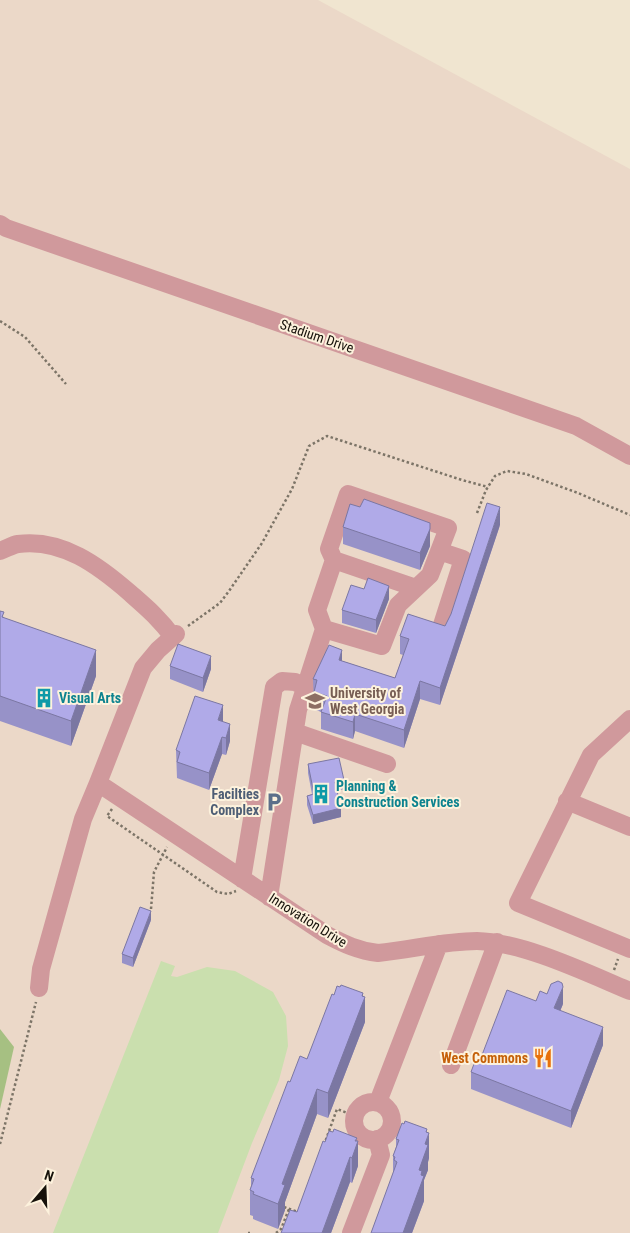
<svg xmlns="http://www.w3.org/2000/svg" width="630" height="1233" viewBox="0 0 630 1233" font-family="'Roboto Condensed',sans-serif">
  <rect width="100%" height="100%" fill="#f0e5d0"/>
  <path fill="#ebd8c8" d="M 0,0 L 318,0 L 630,169 L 630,1233 L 0,1233 Z"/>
  <path fill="#cadfae" d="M 161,961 L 175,966 L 171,976 L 177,977 L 207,967 L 235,971 L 273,992 L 286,1016 L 288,1046 L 279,1080 L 252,1143 L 218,1233 L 53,1233 Z"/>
  <path fill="#a6c082" d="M 0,1029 L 14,1047 L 0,1109 Z"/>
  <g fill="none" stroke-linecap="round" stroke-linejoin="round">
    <path stroke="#7c7467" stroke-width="2.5" stroke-dasharray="2.5 2.5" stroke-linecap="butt" d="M 0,321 L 25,337 L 66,384
      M 477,513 L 486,490 L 495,476 L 507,471 L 526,474 L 578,493 L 630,515
      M 188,626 L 220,603 L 229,591 L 262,543 L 292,489 L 309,446 L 327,436 L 462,480 L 488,487
      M 112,809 L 107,816 L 217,892 L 228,894 L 236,891
      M 151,909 L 154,872 L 167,847
      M 614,970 L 618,959
      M 0,1144 L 36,1002
      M 324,1145 L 337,1109 L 355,1116
      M 284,1207 L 298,1212 L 298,1211
      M 248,1233 L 250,1233
      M 276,1233 L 281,1229 L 289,1209"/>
    <path stroke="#d0999c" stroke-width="18" d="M 0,224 L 6,228 L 576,426 L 630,456
      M 0,551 C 6,549 12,545 18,544 C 62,538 99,566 130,593 C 147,608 159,618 173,637
      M 439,551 L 463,559 L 441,628
      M 334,560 L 416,588
      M 630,719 L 591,755 L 518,903 L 630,949
      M 295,732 L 387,764
      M 98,783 L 327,935 C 344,944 359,951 378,953 C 411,950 444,941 477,941 C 523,942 587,973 630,991
      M 567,801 L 630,827
      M 242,879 L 274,687 L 282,681 L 295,682 L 306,687
      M 269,897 L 298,710 L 324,629 L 317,610 L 334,560 L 329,549 L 348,494 L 448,528 L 430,575 L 398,605 L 382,646 L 324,629
      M 39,988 L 41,969 L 83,819 L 98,783 L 143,668 L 158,650 L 176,634
      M 451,1065 L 497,942
      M 378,1102 L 439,944
      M354 1121a19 19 0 1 1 38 0a19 19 0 1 1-38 0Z
      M 351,1233 L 381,1155 L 377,1139"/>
  </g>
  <path fill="#9792c8" d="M 500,525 L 440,705 L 420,699 L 404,748 L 355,731 L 353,739 L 321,729 L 321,712 L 314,709 L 313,679 L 342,661 L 395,678 L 403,655 L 400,654 L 400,636 L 445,626 Z
    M 343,527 L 430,540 L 430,546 L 420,570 L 343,544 Z
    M 389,599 L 376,633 L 342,623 L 342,610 Z
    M 0,611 L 4,618 L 96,676 L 71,746 L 0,721 Z
    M 170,666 L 211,669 L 203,692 L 170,679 Z
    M 223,722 L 230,741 L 226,755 L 222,754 L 209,790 L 177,778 L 176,750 Z
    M 308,764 L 344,780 L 344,789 L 337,791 L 341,817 L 313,824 L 307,805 L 307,796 L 312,794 L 308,773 Z
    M 151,920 L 133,967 L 122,963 L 122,954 Z
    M 334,995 L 363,996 L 365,1022 L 328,1118 L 317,1114 L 285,1202 L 285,1210 L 278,1229 L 253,1219 L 253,1216 L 250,1215 L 250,1190 L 251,1186 L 251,1178 L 290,1082 L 307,1059 Z
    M 563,1004 L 560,1011 L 603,1045 L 571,1128 L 471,1089 L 471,1072 L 482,1055 Z
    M 427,1132 L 429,1158 L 428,1162 L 428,1170 L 424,1180 L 424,1201 L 412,1233 L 371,1233 L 393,1174 L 393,1156 L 396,1147 L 396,1139 Z
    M 357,1141 L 358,1166 L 352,1183 L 350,1182 L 331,1233 L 281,1233 L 297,1212 L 325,1142 Z"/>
  <path fill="#7b77a2" d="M 500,507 L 500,525 L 440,705 L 440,688 Z
    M 430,523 L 430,546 L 420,570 L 420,553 Z
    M 389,586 L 389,599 L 376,633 L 376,620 Z
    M 96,650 L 96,676 L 71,746 L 71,721 Z
    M 342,650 L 342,668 L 339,660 Z
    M 211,656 L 211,669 L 203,692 L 203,678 Z
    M 420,681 L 420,699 L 404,748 L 404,730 Z
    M 223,705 L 223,722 L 218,720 Z
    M 355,714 L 355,731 L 353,739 L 353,722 Z
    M 230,724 L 230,741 L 226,755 L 226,738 Z
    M 222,737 L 222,754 L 209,790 L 209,773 Z
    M 341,808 L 341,817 L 313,824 L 313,815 Z
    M 151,911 L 151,920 L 133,967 L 133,958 Z
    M 563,987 L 563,1004 L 554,1026 L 554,1008 Z
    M 363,993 L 363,1002 L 365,997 L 365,1022 L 328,1118 L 328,1093 Z
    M 603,1027 L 603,1045 L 571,1128 L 571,1111 Z
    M 317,1089 L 317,1114 L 285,1202 L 285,1210 L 278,1229 L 278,1204 L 282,1184 Z
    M 427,1129 L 427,1139 L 429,1133 L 429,1158 L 428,1162 L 428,1170 L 424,1180 L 424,1201 L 412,1233 L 403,1233 Z
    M 357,1138 L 357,1144 L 358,1141 L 358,1166 L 352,1183 L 352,1158 Z
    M 350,1157 L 350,1182 L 331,1233 L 322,1233 Z"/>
  <path fill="#b0aae8" stroke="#7b77a2" d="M 364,499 L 430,523 L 430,529 L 420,553 L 343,527 L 350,504 L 360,507 Z
    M 487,503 L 500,507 L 440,688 L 420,681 L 404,730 L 355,714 L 353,722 L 321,712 L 327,696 L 314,692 L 317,680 L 313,679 L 329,645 L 342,650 L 339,660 L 395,678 L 409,639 L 400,636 L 408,614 L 445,626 L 451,614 Z
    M 368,578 L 389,586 L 376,620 L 342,610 L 351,585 L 364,589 Z
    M 0,611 L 4,612 L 2,617 L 96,650 L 71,721 L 0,696 Z
    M 178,644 L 211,656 L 203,678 L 170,666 Z
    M 195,696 L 223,705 L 218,720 L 230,724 L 226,738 L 222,737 L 209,773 L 177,762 L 180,752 L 176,750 Z
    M 339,758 L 344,780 L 335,782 L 341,808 L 313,815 L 307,796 L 314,794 L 308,764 Z
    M 140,907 L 151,911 L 133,958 L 122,954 Z
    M 558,981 L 562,983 L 563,987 L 554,1008 L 603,1027 L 571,1111 L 471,1072 L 478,1053 L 482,1055 L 507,990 L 536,1001 L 540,991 L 547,994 L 551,984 Z
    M 341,985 L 363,993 L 362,996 L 365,997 L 328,1093 L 317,1089 L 282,1184 L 285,1185 L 278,1204 L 253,1194 L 254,1192 L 250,1190 L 254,1179 L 251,1178 L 288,1081 L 290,1082 L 300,1056 L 307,1059 L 332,994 L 334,995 L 337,986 L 340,987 Z
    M 405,1121 L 427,1129 L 426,1132 L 429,1133 L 425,1144 L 428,1145 L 419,1170 L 422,1171 L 421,1175 L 424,1176 L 403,1233 L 371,1233 L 397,1162 L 394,1160 L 395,1157 L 393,1156 L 399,1140 L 396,1139 L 402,1123 L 404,1124 Z
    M 334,1129 L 357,1138 L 355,1141 L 358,1141 L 352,1158 L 350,1157 L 322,1233 L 281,1233 L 290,1210 L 297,1212 L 323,1141 L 325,1142 L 329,1131 L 333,1132 Z"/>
  <defs>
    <symbol id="building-bare" viewBox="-9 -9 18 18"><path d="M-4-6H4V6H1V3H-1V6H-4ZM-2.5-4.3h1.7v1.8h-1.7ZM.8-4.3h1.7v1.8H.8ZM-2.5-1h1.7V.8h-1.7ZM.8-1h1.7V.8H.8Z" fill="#0f9aa8" stroke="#fdf2dd" stroke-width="2.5" paint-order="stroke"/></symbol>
    <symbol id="university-bare" viewBox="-9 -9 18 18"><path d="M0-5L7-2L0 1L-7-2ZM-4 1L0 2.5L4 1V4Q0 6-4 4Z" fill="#8d6e63" stroke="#fdf2dd" stroke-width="2.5" paint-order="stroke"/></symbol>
    <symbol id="parking-bare" viewBox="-9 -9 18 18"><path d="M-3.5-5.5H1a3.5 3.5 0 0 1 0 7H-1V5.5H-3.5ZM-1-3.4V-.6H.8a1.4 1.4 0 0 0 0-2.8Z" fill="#5c6f8a" stroke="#fdf2dd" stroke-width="2.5" paint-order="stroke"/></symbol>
    <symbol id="restaurant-bare" viewBox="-9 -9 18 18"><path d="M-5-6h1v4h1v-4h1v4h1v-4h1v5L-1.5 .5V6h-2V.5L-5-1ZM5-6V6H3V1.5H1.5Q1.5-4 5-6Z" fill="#e8710a" stroke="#fdf2dd" stroke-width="2.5" paint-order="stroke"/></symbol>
  </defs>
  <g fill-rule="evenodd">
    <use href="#building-bare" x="30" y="684" width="28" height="28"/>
    <use href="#university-bare" x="301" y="687" width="28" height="28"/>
    <use href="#building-bare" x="307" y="780" width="28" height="28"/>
    <use href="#parking-bare" x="260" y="788" width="28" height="28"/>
    <use href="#restaurant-bare" x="529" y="1044" width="28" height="28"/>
  </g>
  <g text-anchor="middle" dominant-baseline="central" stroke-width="4" stroke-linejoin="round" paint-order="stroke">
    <g font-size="14" fill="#16120b" stroke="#fdf2dd">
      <text transform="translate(317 336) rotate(19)">Stadium Drive</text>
      <text transform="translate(308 920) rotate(32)">Innovation Drive</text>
    </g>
    <g font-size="14" font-weight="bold" fill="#785e54" stroke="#fdf2dd" text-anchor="start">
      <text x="330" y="693">University of<tspan x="330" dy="16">West Georgia</tspan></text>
    </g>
    <g font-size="14" font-weight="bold" fill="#0d838f" stroke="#fdf2dd" text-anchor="start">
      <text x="59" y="698">Visual Arts</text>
      <text x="336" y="786">Planning &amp;<tspan x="336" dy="16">Construction Services</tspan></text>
    </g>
    <g font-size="14" font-weight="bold" fill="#4e5e75" stroke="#fdf2dd" text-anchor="end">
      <text x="259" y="794">Facilties<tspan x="259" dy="16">Complex</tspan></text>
    </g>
    <g font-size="14" font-weight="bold" fill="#c56008" stroke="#fdf2dd" text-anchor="end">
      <text x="528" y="1058">West Commons</text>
    </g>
  </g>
  <g transform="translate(45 1188) rotate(19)" stroke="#fdf2dd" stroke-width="4" paint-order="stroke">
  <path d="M0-4L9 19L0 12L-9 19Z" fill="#16120b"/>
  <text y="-8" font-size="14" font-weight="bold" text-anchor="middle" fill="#16120b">N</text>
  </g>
</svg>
